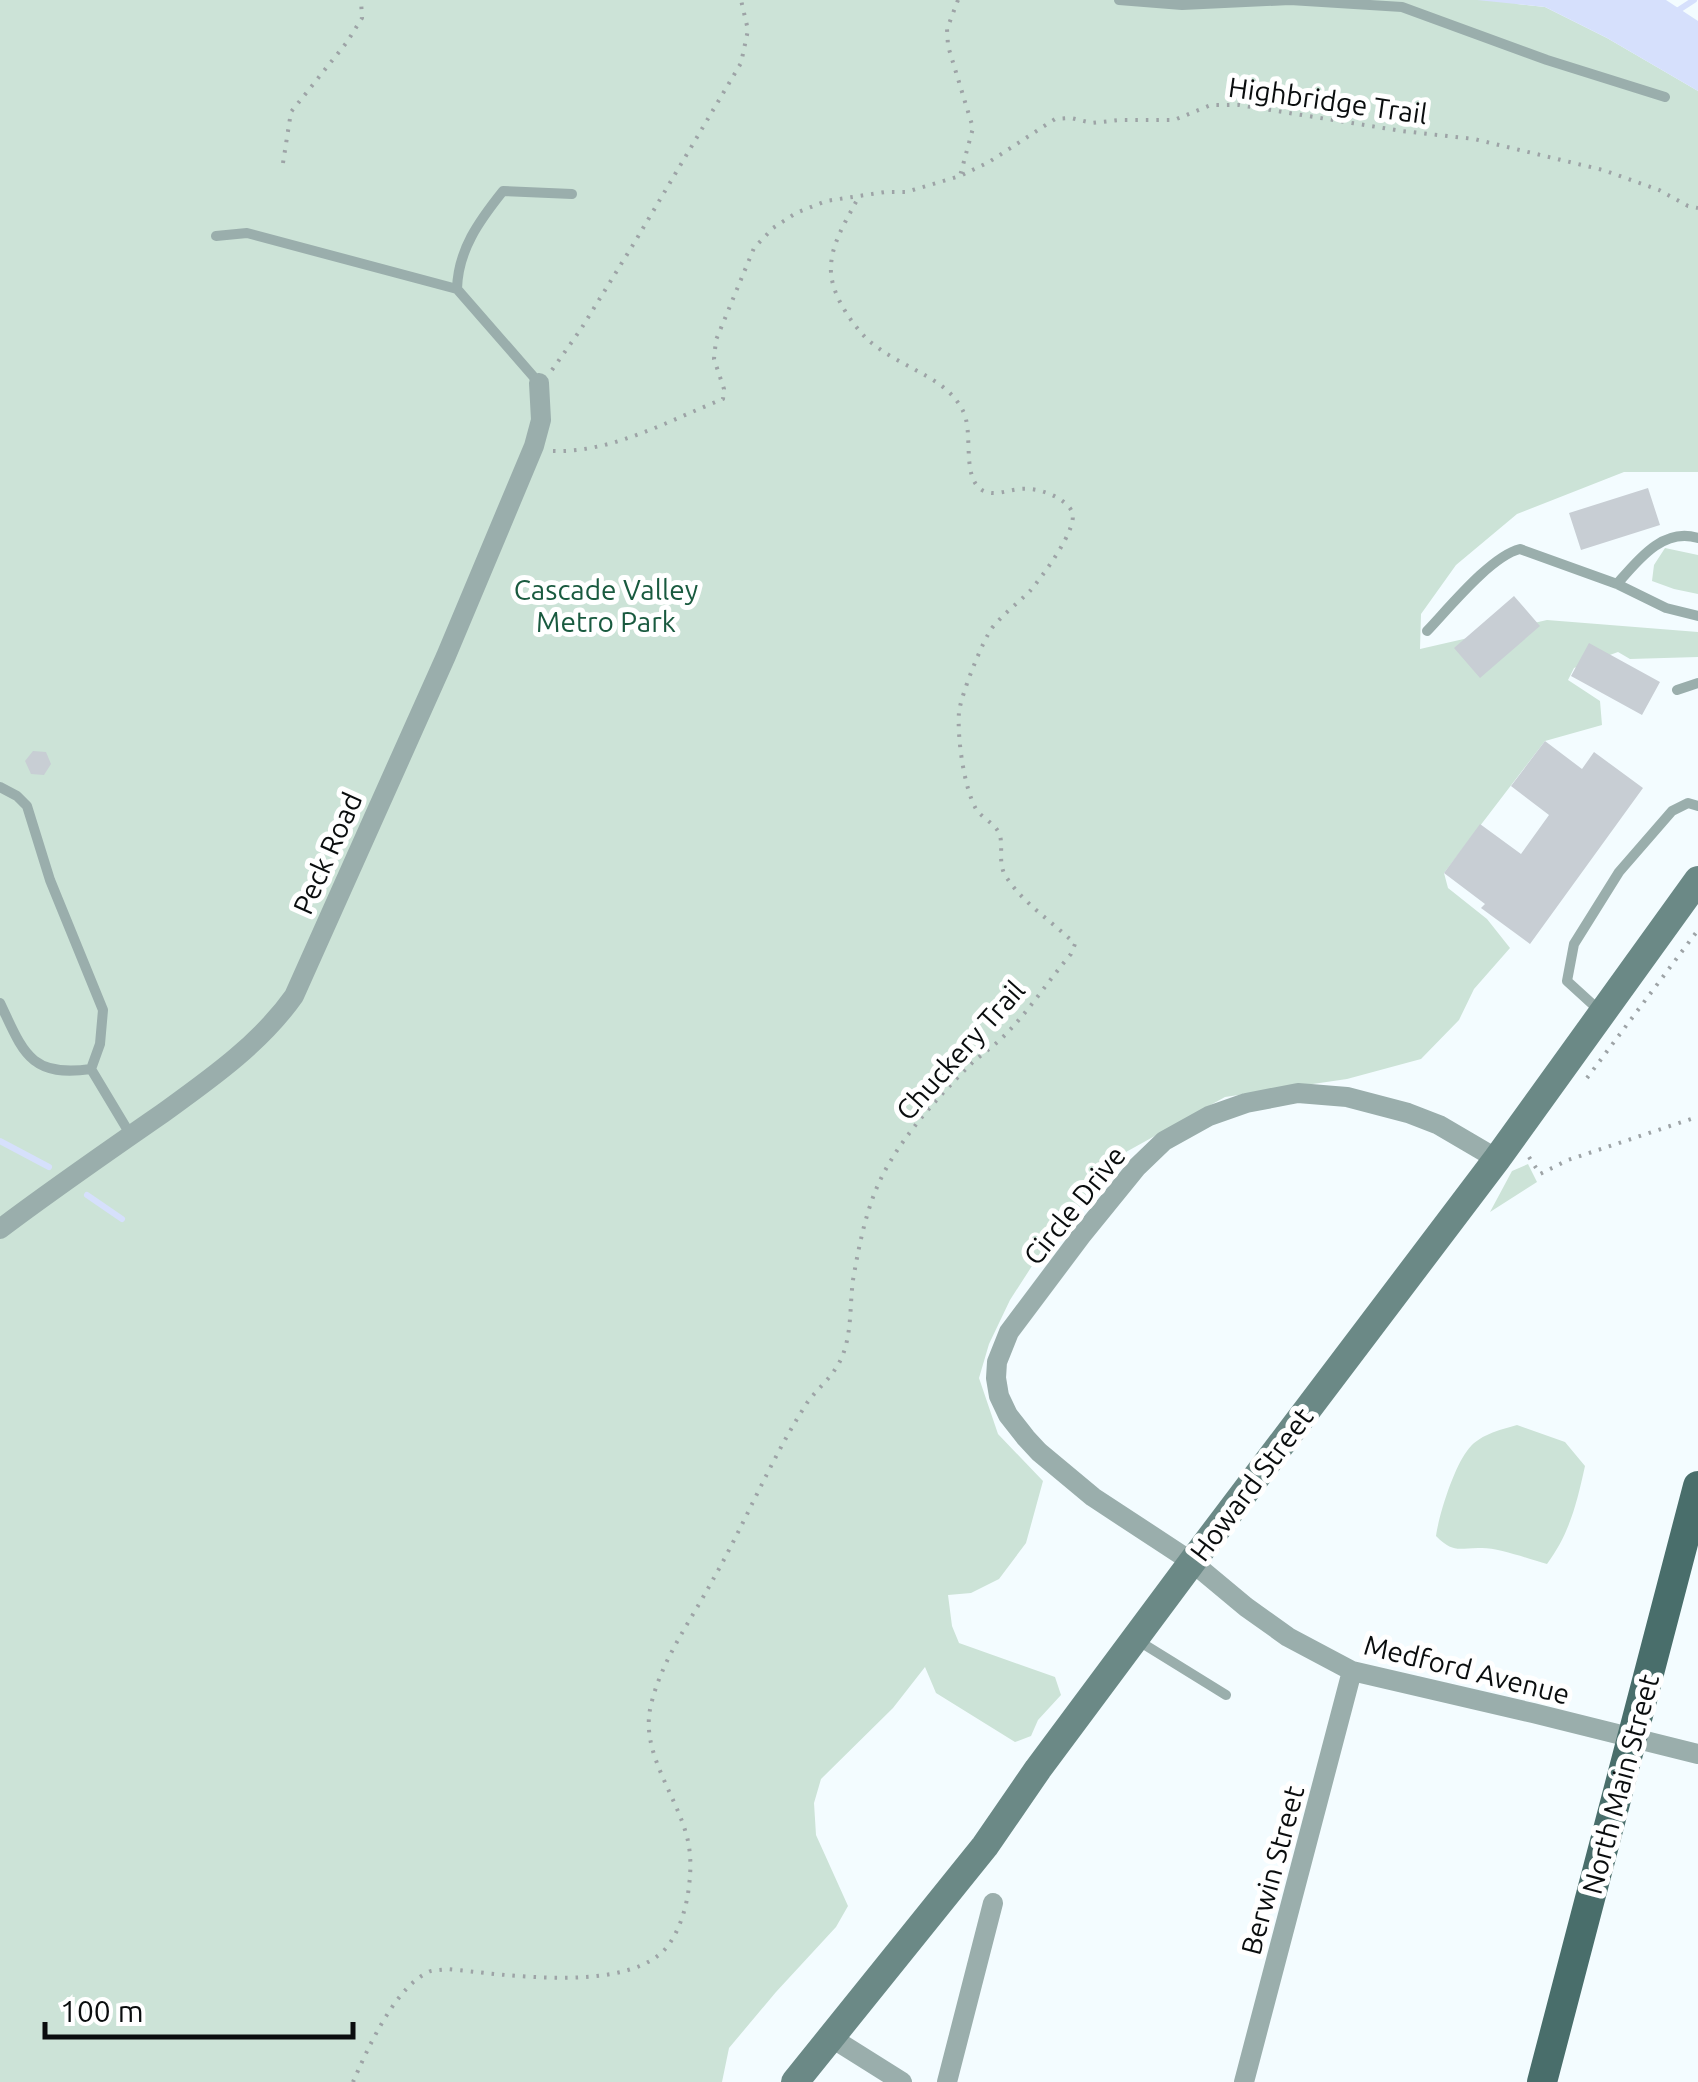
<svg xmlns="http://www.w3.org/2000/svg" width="1698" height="2082" viewBox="0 0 1698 2082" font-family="Ubuntu,sans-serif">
  <rect width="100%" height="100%" fill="#f3fcff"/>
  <path fill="#cce3d7" d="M 0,0 L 1509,0 L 1517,4 L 1545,7 L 1607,38 L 1698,91 L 1698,472 L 1624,472 L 1517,514 L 1456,565 L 1421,614 L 1420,649 L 1547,620 L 1698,632 L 1698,657 L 1630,659 L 1618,652 L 1574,668 L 1568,680 L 1600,701 L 1602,725 L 1545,741 L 1444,873 L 1448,888 L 1487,919 L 1510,948 L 1474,989 L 1459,1020 L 1421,1059 L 1347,1079 L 1225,1097 L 1126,1152 L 1041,1252 L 1010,1300 L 989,1344 L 979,1378 L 998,1434 L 1043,1481 L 1026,1543 L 999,1579 L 971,1593 L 948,1595 L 952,1626 L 959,1643 L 1055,1677 L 1061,1695 L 1038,1720 L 1031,1736 L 1015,1742 L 936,1693 L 925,1667 L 893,1708 L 821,1779 L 814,1803 L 816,1835 L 848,1906 L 836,1927 L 776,1992 L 729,2048 L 722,2082 L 0,2082 Z
    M 1665,548 L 1698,555 L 1698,594 L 1674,589 L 1652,581 L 1654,565 Z
    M 1528,1164 L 1537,1182 L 1490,1212 L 1512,1171 Z
    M 1517,1425 L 1565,1442 L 1585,1466 C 1577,1502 1570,1533 1547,1564 C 1529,1559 1499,1548 1482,1548 C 1460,1547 1455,1555 1436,1536 C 1439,1514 1454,1468 1467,1451 C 1478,1435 1499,1430 1517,1425 Z"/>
  <path fill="#d6e0fc" d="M 1477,0 L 1666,0 L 1698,21 L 1698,91 L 1607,38 L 1545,7 Z"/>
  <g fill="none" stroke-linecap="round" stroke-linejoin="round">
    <path stroke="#d6e0fc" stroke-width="6" d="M 1674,13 L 1694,0
      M 0,1141 L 49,1167
      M 87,1195 L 122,1219"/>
  </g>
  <path fill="#c8ced4" d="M 1648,488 L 1660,525 L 1581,550 L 1569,513 Z
    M 1514,596 L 1540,626 L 1480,678 L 1454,648 Z
    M 1589,643 L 1660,682 L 1642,715 L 1571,676 Z
    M 1545,741 L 1582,769 L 1594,752 L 1643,788 L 1530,944 L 1481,908 L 1485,904 L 1444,873 L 1480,824 L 1521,854 L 1549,815 L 1511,786 Z
    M 33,751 L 46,752 L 51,764 L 44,775 L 31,774 L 25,761 Z"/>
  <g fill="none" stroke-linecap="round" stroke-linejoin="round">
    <path stroke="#9da3a6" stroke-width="4" stroke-dasharray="2.5 8" stroke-linecap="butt" d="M 958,0 L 947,29 L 948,46 L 973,128 L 960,176
      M 283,163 L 291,112 L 347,42 L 362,18 L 361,0
      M 552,370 L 581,329 L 636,240 L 741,63 L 748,30 L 741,0
      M 553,451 C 612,453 670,420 723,399 L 724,389 L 714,359 L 716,340 L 754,248 L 773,228 L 796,213 L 826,201 L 885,192 L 906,192 L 960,176 L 989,162 L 1055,119 L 1071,118 L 1092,123 L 1119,120 L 1174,120 L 1211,105 L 1239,105 L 1402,131 L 1474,139 L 1603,170 L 1659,190 L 1688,206 L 1698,208
      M 1587,1078 L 1698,930
      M 1529,1157 L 1540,1174 L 1568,1160 L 1691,1119
      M 353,2082 C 367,2050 396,1984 431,1971 C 436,1970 441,1970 447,1969 C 503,1974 634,1996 670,1943 C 681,1926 687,1905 689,1886 C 691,1870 691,1856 688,1841 C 678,1796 639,1752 651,1705 C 661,1661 690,1622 711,1583 C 745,1524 770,1460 807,1403 C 815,1391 828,1381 836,1368 C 853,1342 849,1310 853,1280 C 858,1251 864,1220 875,1192 C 893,1146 935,1100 969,1066 C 980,1055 993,1047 1004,1036 C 1029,1011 1048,981 1071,954 L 1075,944 C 1052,921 1022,903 1005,875 C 997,861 1005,843 998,831 C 992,822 981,817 976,809 C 964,788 957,737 959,712 C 961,695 982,642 992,628 C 1003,614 1018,603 1030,591 C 1041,578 1079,528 1072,512 C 1070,506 1062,500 1056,497 C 1045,491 1033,488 1020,489 C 1007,490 994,497 982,490 C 961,477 974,432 963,411 C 952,389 932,379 912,368 C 897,360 880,351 867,339 C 850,322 829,291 831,266 C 832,241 848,218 859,196"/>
    <path stroke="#9aaeac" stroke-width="10" d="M 1119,0 L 1182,5 L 1290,0 L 1402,7 L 1547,60 L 1665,97
      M 216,236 L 247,233 L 457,289 L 539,383
      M 457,289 C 458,250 479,221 503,191 L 572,194
      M 1617,584 C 1638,560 1663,527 1698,538
      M 1427,631 C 1449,608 1491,556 1520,549 L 1617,584 L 1666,608 L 1698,616
      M 1677,690 L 1698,683
      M 0,787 L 17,796 L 27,806 L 50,880 L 103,1010 L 100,1044 L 91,1069
      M 0,1003 C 23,1051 29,1078 91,1069
      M 1601,1012 L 1567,981 L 1574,944 L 1619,872 L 1672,811 L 1688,803 L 1698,806
      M 91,1069 L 130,1134
      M 1137,1640 L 1226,1695"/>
    <path stroke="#9aaeac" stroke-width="20" d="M 1497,1159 L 1439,1125 L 1408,1113 L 1347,1097 L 1298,1093 L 1246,1103 L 1209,1116 L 1164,1141 L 1137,1167 L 1081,1236 L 1009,1332 L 997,1362 L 996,1378 L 999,1396 L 1008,1415 L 1026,1438 L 1039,1452 L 1093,1497 L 1192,1562 L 1246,1607 L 1288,1637 L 1352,1671 L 1533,1713 L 1698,1754
      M 0,1229 C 53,1189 108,1151 163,1113 C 210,1079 260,1044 294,996 L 446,656 L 534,446 L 541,420 L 539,383
      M 832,2038 L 902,2082
      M 947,2082 L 993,1903
      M 1244,2082 L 1352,1671"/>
    <path stroke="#6b8986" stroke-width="28" d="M 795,2082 L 985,1846 L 1038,1769 L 1192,1562 L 1497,1159 L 1698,880"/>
    <path stroke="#496e6b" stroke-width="30" d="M 1542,2082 L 1698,1486"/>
  </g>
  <g text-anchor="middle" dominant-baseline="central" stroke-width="10" stroke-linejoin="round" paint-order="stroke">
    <g font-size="28" fill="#0a0d0e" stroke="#fff">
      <text transform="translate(1328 100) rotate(8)">Highbridge Trail</text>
      <text transform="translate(327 853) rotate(-66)">Peck Road</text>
      <text transform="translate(960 1050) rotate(-48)">Chuckery Trail</text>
      <text transform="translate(1074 1205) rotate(-51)">Circle Drive</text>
      <text transform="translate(1251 1484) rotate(-53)">Howard Street</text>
      <text transform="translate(1467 1669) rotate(14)">Medford Avenue</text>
      <text transform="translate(1620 1784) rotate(-75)">North Main Street</text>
      <text transform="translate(1272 1870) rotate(-75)">Berwin Street</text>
    </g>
    <g font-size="28" fill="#195a3f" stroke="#fff">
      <text x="606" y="589">Cascade Valley<tspan x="606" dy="32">Metro Park</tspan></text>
    </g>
  </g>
  <path d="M45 2022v15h308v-15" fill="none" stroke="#0a0d0e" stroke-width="5"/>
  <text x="60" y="2022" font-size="30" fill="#0a0d0e" stroke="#ffffff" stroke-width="8" paint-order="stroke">100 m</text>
</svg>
